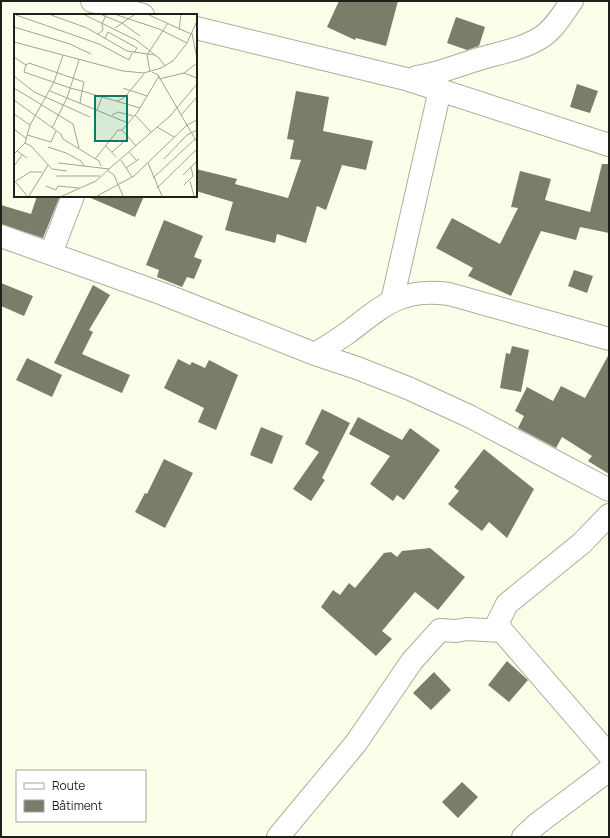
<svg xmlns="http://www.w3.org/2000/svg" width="610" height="838" viewBox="0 0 610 838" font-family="Manrope,sans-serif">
  <rect width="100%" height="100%" fill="#fbfee8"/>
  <path fill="#7b7d6a" d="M 339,1 L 398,1 L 386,46 L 356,38 L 355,40 L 327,27 Z
    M 456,17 L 485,27 L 479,46 L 467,50 L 447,43 Z
    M 577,84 L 598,91 L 590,113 L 570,107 Z
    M 296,91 L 329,97 L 323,131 L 373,141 L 366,170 L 342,165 L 326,210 L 317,206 L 306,243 L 277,234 L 275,243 L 225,230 L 233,202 L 196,191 L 196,169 L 237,179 L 235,184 L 288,198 L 301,160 L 290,159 L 294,140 L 287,139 Z
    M 602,164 L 609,164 L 609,233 L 580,227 L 576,240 L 541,231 L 511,296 L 468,276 L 473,268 L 436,248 L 452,218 L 500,244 L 518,208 L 511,207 L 520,171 L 551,179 L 545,200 L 590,212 Z
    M 37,196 L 60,196 L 43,238 L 1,224 L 1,205 L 31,214 Z
    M 86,196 L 144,196 L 135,217 Z
    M 164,220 L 203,236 L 194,257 L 202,260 L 194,279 L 187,277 L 182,287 L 157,277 L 159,270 L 146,265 Z
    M 574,270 L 593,276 L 587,293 L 568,286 Z
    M 1,283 L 33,296 L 24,316 L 1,306 Z
    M 93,285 L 110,295 L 89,330 L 93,332 L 82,354 L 130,375 L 122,393 L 54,363 Z
    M 512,346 L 529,350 L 521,392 L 500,388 L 506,353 L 510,354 Z
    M 609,354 L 609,474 L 588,461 L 592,456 L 562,437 L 556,448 L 518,428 L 524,416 L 515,411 L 527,387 L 553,401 L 561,386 L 585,398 Z
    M 27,358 L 62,375 L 52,397 L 16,380 Z
    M 178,359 L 190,365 L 192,362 L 205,368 L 209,360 L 238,375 L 216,430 L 198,422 L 204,408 L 164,388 Z
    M 322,409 L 350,423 L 322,478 L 325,480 L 311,501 L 293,489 L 319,452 L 305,444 Z
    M 358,417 L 402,440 L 410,428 L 440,450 L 404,500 L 397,495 L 393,501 L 370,484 L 390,456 L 349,434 Z
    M 261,427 L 283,436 L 272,464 L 250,455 Z
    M 484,449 L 534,489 L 507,538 L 489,522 L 482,531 L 448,504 L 459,491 L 454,487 Z
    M 164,459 L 193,473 L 165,528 L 135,512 L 145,493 L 147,494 Z
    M 430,548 L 465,577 L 438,610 L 415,592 L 382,631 L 392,639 L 376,656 L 321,607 L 333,590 L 340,595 L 349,583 L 355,588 L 384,553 L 391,552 L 397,557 L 402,551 Z
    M 507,661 L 528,680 L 509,702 L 488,685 Z
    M 434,672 L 451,690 L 431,710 L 413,693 Z
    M 462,782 L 478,797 L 458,818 L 442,802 Z"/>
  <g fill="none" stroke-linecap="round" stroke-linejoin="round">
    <defs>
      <path id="minor" d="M 92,1 L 143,15
        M 196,28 L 406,79 L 609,145
        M 417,77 C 438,74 456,66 476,60 C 497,53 521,50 540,38 C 554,30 563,13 572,1
        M 1,236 L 163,294 L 315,354 L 357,368 L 408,388 L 471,417 L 609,490
        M 51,253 L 73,196
        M 392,301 L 440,90 L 433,77
        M 315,354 C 325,348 336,341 346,334 C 382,307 400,287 449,294 L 609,339
        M 609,515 L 582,543 L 507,604 L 498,622 L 502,631 L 609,755
        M 278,837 L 356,743 L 412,661 L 440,630 L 456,631 L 467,629 L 502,631
        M 523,837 L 537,824 L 609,770"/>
    </defs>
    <use href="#minor" stroke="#acae9b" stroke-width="24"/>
    <use href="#minor" stroke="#fff" stroke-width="22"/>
  </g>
  <g transform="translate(14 14)">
    <rect width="183" height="183" fill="#fbfee8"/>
    <path fill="none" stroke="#a3a595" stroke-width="1" d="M 2,1 L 85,30 L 115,46 L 118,39M 37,1 L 73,14 L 113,37 L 141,41M 71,1 L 122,26 L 145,44 L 151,52M 88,1 L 108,9 L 126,22M 103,1 L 145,15 L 173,29M 135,1 L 177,20M 0,13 L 56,30 L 77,40M 101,14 L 120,1M 165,16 L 167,1M 178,19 L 183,45M 84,20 L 89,16 L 88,10 L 92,1M 91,24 L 94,18 L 123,34 L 120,39M 0,28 L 109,57 L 130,59 L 147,54 L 159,47 L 173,29 L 183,7M 0,43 L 12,51M 136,58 L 133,41 L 154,9M 170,59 L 183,64M 0,62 L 20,78 L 76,103M 145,65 L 170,59 L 183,49M 0,74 L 59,110 L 65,134M 109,74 L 133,82M 36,77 L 114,109M 0,86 L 47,120 L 49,125 L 85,147 L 87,152M 103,87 L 110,84 L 130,60M 66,89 L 68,77 L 70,68 L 15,49 L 12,51 L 10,58 L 56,74 L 68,77 L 88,83 L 102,87 L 126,94M 83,96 L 88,83M 0,100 L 16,111M 98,101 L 104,98 L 119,102M 121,101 L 137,118M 167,101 L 183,83M 183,106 L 173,111 L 183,128M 143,113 L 160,123M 38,114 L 53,84 L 65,46M 0,115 L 13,125M 108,116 L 122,132M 13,121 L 37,128 L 42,117M 11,129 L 17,132 L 38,155 L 53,157M 92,132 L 102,143M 34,133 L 52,139 L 67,147 L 70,152 L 95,155 L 156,102 L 183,70M 3,137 L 13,144M 98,138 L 114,124M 115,138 L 123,147M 0,140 L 11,129 L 16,111 L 40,68 L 49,41M 81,145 L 104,116 L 108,116 L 123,99 L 145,62M 150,145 L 173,121 L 183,116M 107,146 L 118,163M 44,149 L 70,152M 134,149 L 148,182M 0,152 L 8,141M 112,154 L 125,145M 93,156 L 100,161 L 109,182M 169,161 L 183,147M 42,162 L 86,162M 139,164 L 181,125M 0,166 L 13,182M 2,167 L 16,158 L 28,158M 176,167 L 180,182M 170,171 L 179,162 L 177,153M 32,172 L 42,176 L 44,172 L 65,174M 143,174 L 183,135M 15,182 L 34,151M 48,182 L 82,167 L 95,155M 83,182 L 120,162 L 173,111 L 144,61 L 138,58"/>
    <path fill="#0f766e" fill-opacity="0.15" stroke="#0f766e" stroke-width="2" d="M 81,82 L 113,82 L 113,127 L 81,127 Z"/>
    <rect width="183" height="183" fill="none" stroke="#1f2019" stroke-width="2"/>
  </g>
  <rect width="610" height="838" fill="none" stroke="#1f2019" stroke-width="4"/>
  <rect x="16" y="770" width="130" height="52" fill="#ffffff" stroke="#a5a6a3"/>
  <rect x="24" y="783" width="20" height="6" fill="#ffffff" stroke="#a5a6a3"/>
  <text x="52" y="790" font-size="12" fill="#1f2019">Route</text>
  <rect x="24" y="800" width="20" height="12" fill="#7b7d6a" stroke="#a5a6a3"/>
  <text x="52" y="810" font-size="12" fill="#1f2019">Bâtiment</text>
</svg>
